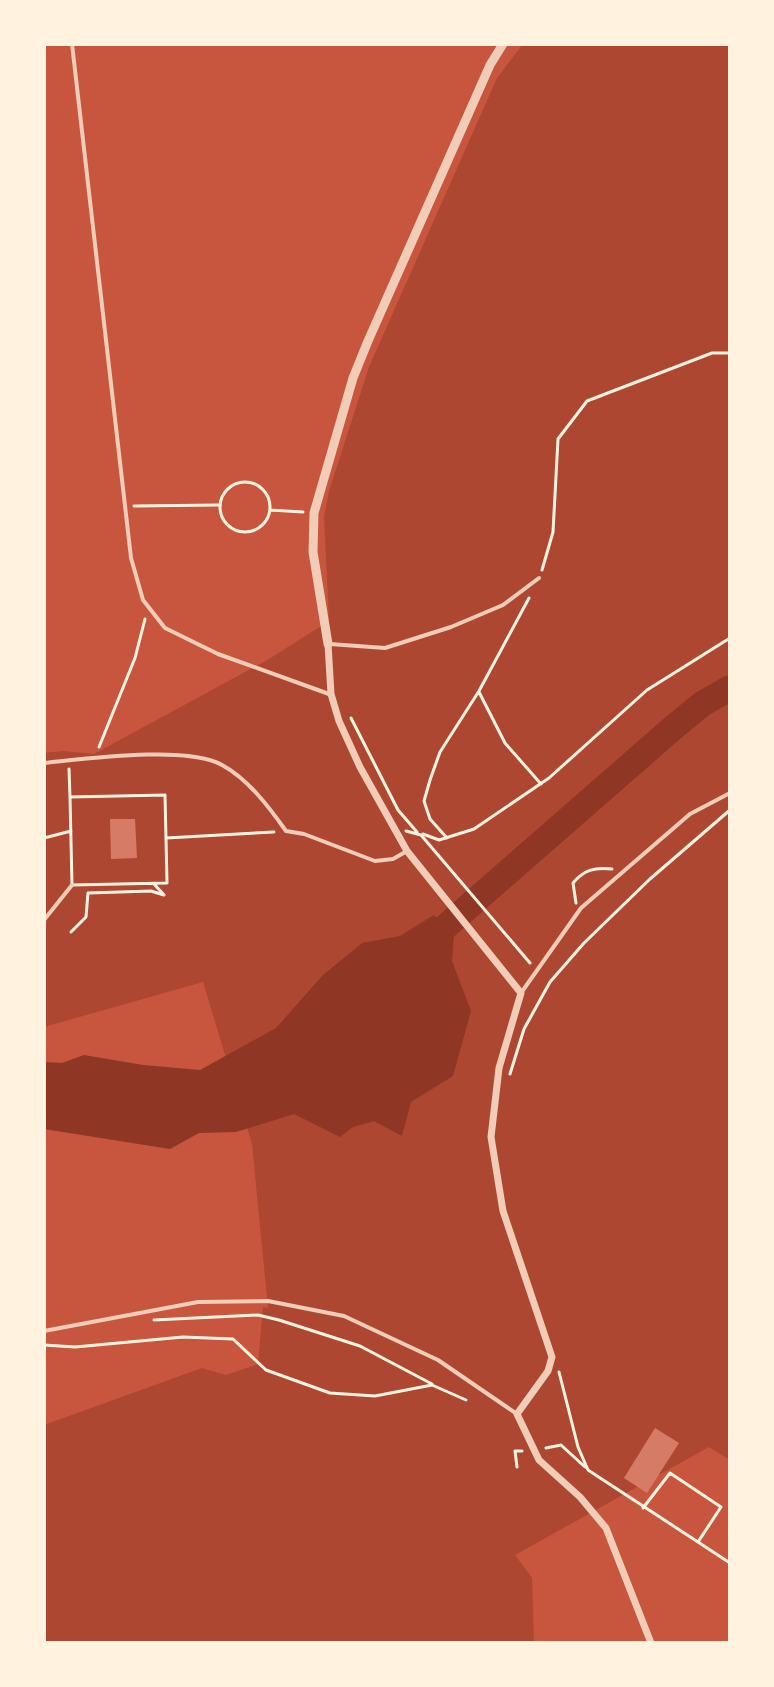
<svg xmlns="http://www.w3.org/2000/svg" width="774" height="1687" viewBox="0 0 774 1687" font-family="'DejaVu Sans',sans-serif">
  <rect width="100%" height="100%" fill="#c8553d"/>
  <path fill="#ae4732" d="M 523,44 L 730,44 L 730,1460 L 709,1447 L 515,1555 L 532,1578 L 534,1643 L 44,1643 L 44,1425 L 202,1368 L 226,1375 L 258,1364 L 263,1307 L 268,1308 L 252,1144 L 203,982 L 44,1027 L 44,753 L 63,751 L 94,754 L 269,659 L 329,621 L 324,517 L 329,491 L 369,367 L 497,78 Z"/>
  <path fill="#8f3625" d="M 434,915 L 454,935 L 452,961 L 471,1011 L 453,1076 L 411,1102 L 402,1136 L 374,1121 L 353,1127 L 340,1137 L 294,1114 L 236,1132 L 199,1133 L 170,1149 L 44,1129 L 44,1062 L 62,1063 L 84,1055 L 143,1065 L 200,1070 L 276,1028 L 323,975 L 362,943 L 400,936 Z"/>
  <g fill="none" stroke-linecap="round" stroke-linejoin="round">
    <path stroke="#8f3625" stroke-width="26" d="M 420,949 L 674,727 L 702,704 L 730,688"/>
  </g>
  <path fill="#d67c66" d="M 110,819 L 135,819 L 137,858 L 111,859 Z
    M 655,1428 L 679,1443 L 647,1493 L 624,1478 Z"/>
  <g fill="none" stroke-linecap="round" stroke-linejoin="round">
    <path stroke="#fff3e0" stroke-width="3" d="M220 507a25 25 0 1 1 50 0a25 25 0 1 1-50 0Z
      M 134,506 L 218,505
      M 270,510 L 303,512
      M 542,570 L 553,532 L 558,439 L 587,401 L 712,353 L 730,353
      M 479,692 L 505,743 L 541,784
      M 351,718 L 398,810 L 417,832
      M 99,747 L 135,658 L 145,619
      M 69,769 L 70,797
      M 165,795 L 167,883 L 72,885 L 70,797 Z
      M 406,831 L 421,835 L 530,963
      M 423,834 L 439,840 L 474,829 L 549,778 L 647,690 L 730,638
      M 44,838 L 71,831
      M 166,838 L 274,832
      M 447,838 L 430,819 L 424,801 L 430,780 L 440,752 L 479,691 L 529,598
      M 576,903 L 573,883 C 584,870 594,867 612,869
      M 71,932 L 86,917 L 88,893 L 151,891 L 164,895 L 154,884
      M 510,1074 L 524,1029 L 550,982 L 584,943 L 650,879 L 730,810
      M 154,1320 L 258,1315 L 279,1320 L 360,1346 L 432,1384
      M 44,1345 L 75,1347 L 183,1337 L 233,1339 L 266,1370 L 330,1393 L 375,1396 L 432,1385 L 466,1400
      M 559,1372 L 578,1447 L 588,1470 L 730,1563
      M 546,1448 L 561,1445 L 585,1467
      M 517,1467 L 515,1451 L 522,1451
      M 643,1508 L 670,1473 L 721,1507 L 698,1542"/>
    <path stroke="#f1ccb7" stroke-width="4" d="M 72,44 L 131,558 L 143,600 L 165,628 L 218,654 L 329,694
      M 330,644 L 385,648 L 451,627 L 503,605 L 539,578
      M 44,763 C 85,759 187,745 222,765 C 248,779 269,807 286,831 L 304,834 L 375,861 L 393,859 L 407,851
      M 44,920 L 72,885
      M 521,993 L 581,908 L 690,814 L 730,793
      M 44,1331 L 198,1302 L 268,1301 L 344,1316 L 438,1360 L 517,1414"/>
    <path stroke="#f1ccb7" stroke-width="7" d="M 328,644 L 331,694 L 339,721 L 360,767 L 407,851 L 521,993 L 499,1068 L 491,1137 L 503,1211 L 552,1357 L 548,1371 L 517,1414 L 539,1460 L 580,1497 L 606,1528 L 651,1643"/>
    <path stroke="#f1ccb7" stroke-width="9" d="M 328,644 L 313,552 L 314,513 L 353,378 L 368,341 L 490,65 L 503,44"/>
  </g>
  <rect width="774" height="1687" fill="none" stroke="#fff3e0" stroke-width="92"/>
</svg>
